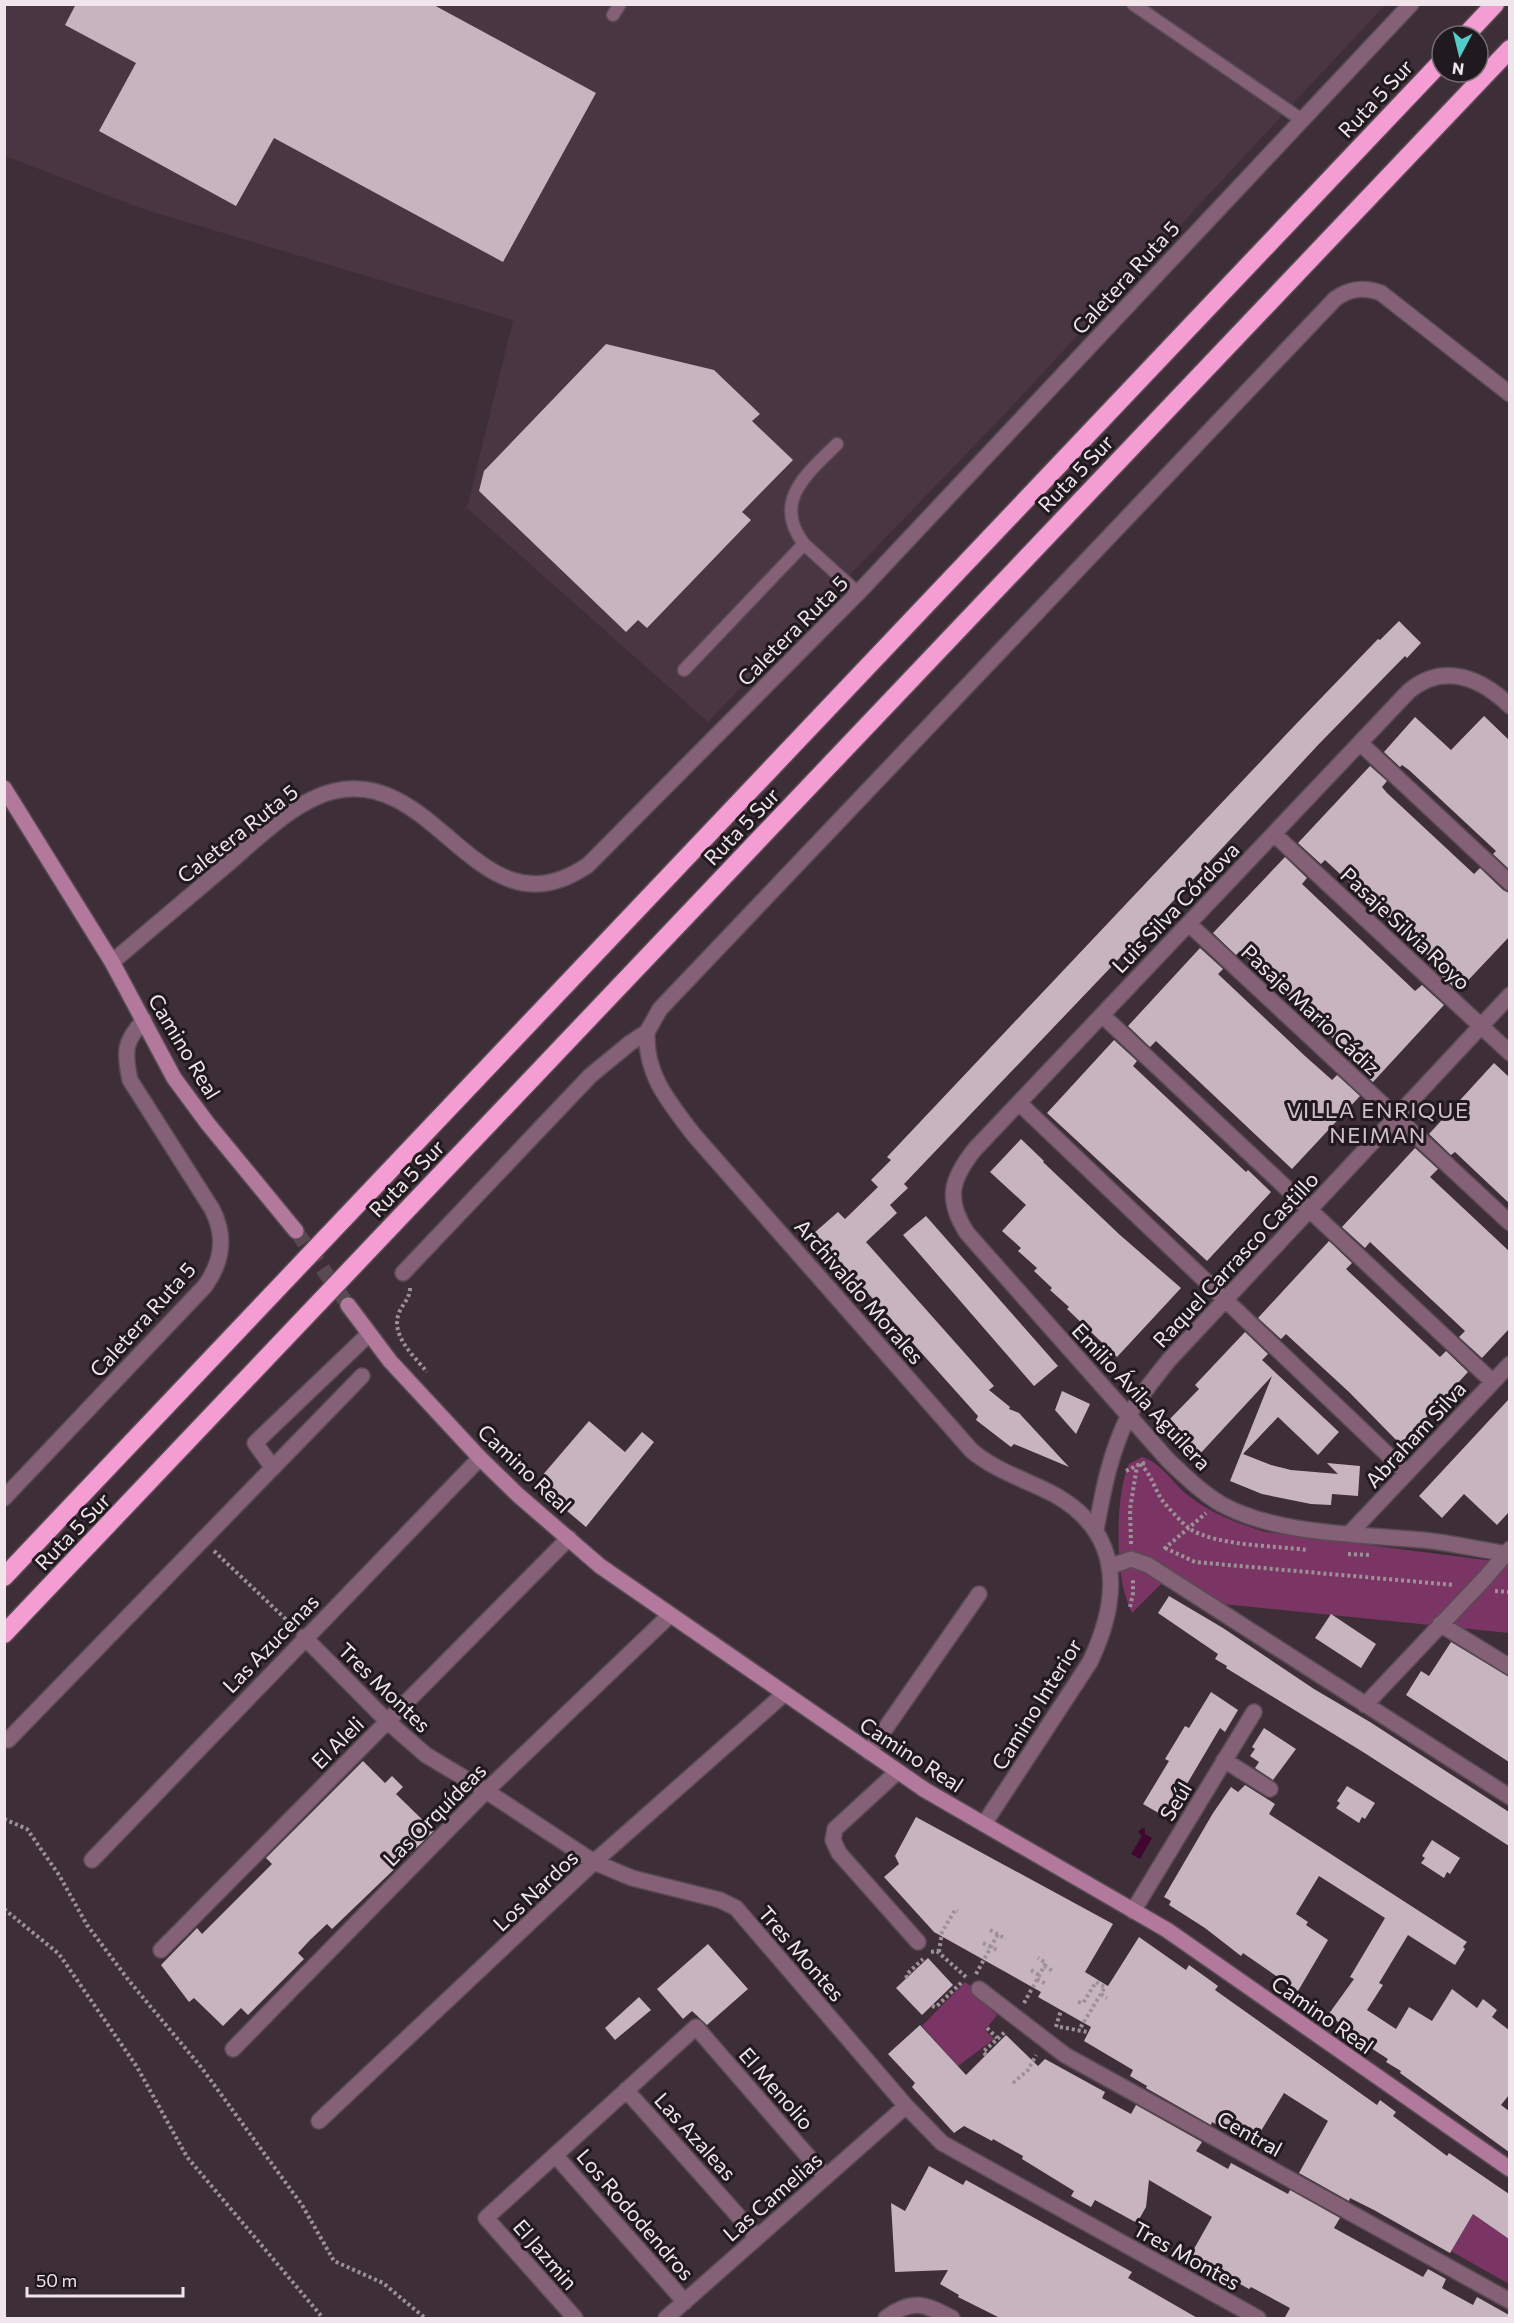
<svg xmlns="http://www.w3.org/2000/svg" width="1514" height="2323" viewBox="0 0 1514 2323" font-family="Commissioner,sans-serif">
  <rect width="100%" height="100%" fill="#3d2e37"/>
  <path fill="#4a3542" d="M 4,5 L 1385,5 L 998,421 L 708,722 L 467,508 L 513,320 L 143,209 L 5,156 Z"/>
  <path fill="#7b3564" d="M 1142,1457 C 1162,1463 1173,1484 1189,1496 C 1212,1514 1239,1524 1266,1532 L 1509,1563 L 1509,1633 L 1223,1604 L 1172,1573 L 1132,1613 C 1129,1606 1126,1598 1124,1591 C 1116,1560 1116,1492 1129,1464 Z
    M 965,1982 L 977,1990 L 974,1995 L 997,2015 L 985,2030 L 994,2039 L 958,2066 L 922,2026 Z
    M 1473,2214 L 1509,2239 L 1509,2284 L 1451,2251 Z"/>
  <path fill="#400630" d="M 1142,1828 L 1145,1829 L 1145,1834 L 1152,1838 L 1140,1859 L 1131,1854 L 1142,1836 L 1138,1832 Z"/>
  <path fill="#c7b4bf" d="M 76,4 L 432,4 L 596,93 L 503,262 L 274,138 L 236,206 L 99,131 L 136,63 L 65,25 Z
    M 606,344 L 714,370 L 760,414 L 752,421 L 793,460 L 742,512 L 751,520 L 647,628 L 638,620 L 626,632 L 479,491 L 484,471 Z
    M 1399,621 L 1421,643 L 1407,658 L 1405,656 L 1318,745 L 1135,942 L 904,1184 L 908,1188 L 890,1205 L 897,1213 L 866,1242 L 994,1386 L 989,1390 L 1010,1407 L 1009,1409 L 1019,1413 L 1069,1467 L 1014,1444 L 1011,1447 L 976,1420 L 978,1416 L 814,1233 L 838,1212 L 845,1219 L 878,1187 L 871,1180 L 891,1160 L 887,1157 L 1297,723 L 1378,639 L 1380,640 Z
    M 1484,716 L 1509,740 L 1509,869 L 1493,854 L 1496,851 L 1437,796 L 1409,770 L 1402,765 L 1400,767 L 1384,752 L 1415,717 L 1451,750 Z
    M 1370,766 L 1387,781 L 1382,787 L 1387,793 L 1474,874 L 1480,868 L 1503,890 L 1509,893 L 1509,937 L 1458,991 L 1435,970 L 1439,966 L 1379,910 L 1325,860 L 1321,864 L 1298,843 Z
    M 1285,857 L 1307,878 L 1302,884 L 1415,991 L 1422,985 L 1444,1005 L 1373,1082 L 1350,1061 L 1353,1057 L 1240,951 L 1236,955 L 1213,933 Z
    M 1200,948 L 1223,969 L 1218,974 L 1305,1056 L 1332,1080 L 1337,1075 L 1360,1096 L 1292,1169 L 1156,1041 L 1150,1047 L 1128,1026 Z
    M 1114,1040 L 1137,1061 L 1133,1066 L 1246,1172 L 1248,1170 L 1271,1192 L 1207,1261 L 1047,1113 Z
    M 1494,1063 L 1509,1077 L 1509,1203 L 1455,1152 L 1451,1155 L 1429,1134 Z
    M 1021,1139 L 1044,1161 L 1043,1162 L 1120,1235 L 1181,1288 L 1117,1357 L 1067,1309 L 1069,1307 L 1050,1290 L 1052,1288 L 1034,1271 L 1037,1268 L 1018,1251 L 1021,1248 L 1002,1231 L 1026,1205 L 990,1172 Z
    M 1415,1148 L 1438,1169 L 1430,1177 L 1509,1251 L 1509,1329 L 1482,1358 L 1459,1337 L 1465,1331 L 1434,1302 L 1370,1242 L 1365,1248 L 1342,1227 Z
    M 926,1216 L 1058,1366 L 1034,1386 L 903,1235 Z
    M 1329,1241 L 1352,1263 L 1346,1269 L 1440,1357 L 1446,1351 L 1468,1372 L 1401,1445 L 1349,1392 L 1286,1334 L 1281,1339 L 1258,1318 Z
    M 1245,1332 L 1268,1354 L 1262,1360 L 1339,1432 L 1318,1455 L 1278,1417 L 1243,1454 L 1271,1465 L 1291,1470 L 1338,1474 L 1327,1463 L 1360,1466 L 1358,1496 L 1332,1494 L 1331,1505 L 1311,1504 L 1262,1494 L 1230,1481 L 1272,1376 L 1198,1456 L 1166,1423 L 1199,1389 L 1195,1385 Z
    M 1062,1391 L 1090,1404 L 1076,1434 L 1055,1410 Z
    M 1509,1399 L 1509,1512 L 1497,1525 L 1464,1494 L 1442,1518 L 1419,1496 Z
    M 589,1421 L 625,1452 L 642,1432 L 654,1442 L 586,1527 L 535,1484 Z
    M 1169,1596 L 1223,1628 L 1314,1689 L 1370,1722 L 1509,1812 L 1509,1846 L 1363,1752 L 1226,1668 L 1227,1666 L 1215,1659 L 1218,1654 L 1158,1613 Z
    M 1331,1614 L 1376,1644 L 1361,1668 L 1315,1638 Z
    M 1451,1642 L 1509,1677 L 1509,1762 L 1406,1695 L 1421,1671 L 1429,1676 Z
    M 1211,1692 L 1238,1710 L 1225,1732 L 1220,1728 L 1184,1789 L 1187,1791 L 1172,1816 L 1164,1812 L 1162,1815 L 1143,1804 L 1169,1761 L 1165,1759 L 1185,1726 L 1189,1728 Z
    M 1264,1728 L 1296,1749 L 1273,1780 L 1255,1768 L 1259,1762 L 1250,1756 L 1255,1749 L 1252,1747 Z
    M 363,1761 L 385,1783 L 392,1776 L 403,1787 L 396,1794 L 434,1831 L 332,1929 L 327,1924 L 310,1940 L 298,1953 L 304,1959 L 248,2015 L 241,2008 L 223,2026 L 194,1998 L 189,2002 L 161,1965 L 197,1928 L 202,1934 L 272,1864 L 266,1858 Z
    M 1245,1785 L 1275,1804 L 1269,1814 L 1467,1942 L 1463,1947 L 1465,1949 L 1455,1965 L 1408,1935 L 1379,1983 L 1383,1985 L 1367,2010 L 1396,2029 L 1409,2007 L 1432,2021 L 1452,1989 L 1477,2008 L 1483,1999 L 1497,2010 L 1492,2017 L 1509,2030 L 1509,2095 L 1501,2105 L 1509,2111 L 1509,2152 L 1400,2073 L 1401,2071 L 1386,2062 L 1388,2059 L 1357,2039 L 1359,2036 L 1328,2015 L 1354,1979 L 1350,1977 L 1385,1918 L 1319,1876 L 1296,1914 L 1308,1922 L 1306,1925 L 1328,1940 L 1298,1991 L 1243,1953 L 1241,1956 L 1205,1928 L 1169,1905 L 1171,1901 L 1164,1897 L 1213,1813 L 1231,1787 L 1238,1792 Z
    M 1347,1786 L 1375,1803 L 1365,1819 L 1362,1817 L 1359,1823 L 1336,1808 L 1340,1803 L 1337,1801 Z
    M 916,1817 L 1113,1924 L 1085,1972 L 1108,1986 L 1139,1937 L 1186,1970 L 1189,1965 L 1218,1986 L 1215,1990 L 1377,2105 L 1380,2100 L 1396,2112 L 1393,2116 L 1447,2156 L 1449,2153 L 1509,2194 L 1509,2239 L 1473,2214 L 1450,2253 L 1374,2210 L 1350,2198 L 1349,2201 L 1299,2173 L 1328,2121 L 1284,2093 L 1253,2144 L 1212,2122 L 1211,2125 L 1146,2088 L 1147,2086 L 1130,2076 L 1133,2070 L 1084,2041 L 1091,2027 L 1038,1997 L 1041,1992 L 934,1932 L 884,1877 L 899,1864 L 895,1856 Z
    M 1432,1840 L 1460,1858 L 1450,1874 L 1447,1872 L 1444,1878 L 1421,1863 L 1425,1858 L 1422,1856 Z
    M 708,1944 L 748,1989 L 707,2025 L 692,2011 L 683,2019 L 657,1989 Z
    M 928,1958 L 953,1985 L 922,2015 L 896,1988 Z
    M 639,1997 L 651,2010 L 615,2040 L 605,2028 Z
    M 920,2025 L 966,2075 L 1006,2035 L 1038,2066 L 1045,2059 L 1105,2092 L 1102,2098 L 1131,2114 L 1136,2105 L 1202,2142 L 1196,2151 L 1214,2161 L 1228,2169 L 1231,2163 L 1288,2194 L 1290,2190 L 1340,2218 L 1334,2228 L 1423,2277 L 1428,2269 L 1446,2279 L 1442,2288 L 1473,2305 L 1477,2297 L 1509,2315 L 1509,2319 L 1284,2319 L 1290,2308 L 1251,2287 L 1249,2289 L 1190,2256 L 1212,2217 L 1149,2180 L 1146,2207 L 1137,2223 L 1095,2200 L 1091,2207 L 1071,2196 L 1074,2191 L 1022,2159 L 1023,2156 L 993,2139 L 992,2141 L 964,2126 L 954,2133 L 912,2087 L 915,2083 L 888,2054 Z
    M 929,2166 L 963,2185 L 966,2180 L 1132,2272 L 1128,2278 L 1199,2319 L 1002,2319 L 958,2297 L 959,2295 L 940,2284 L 948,2270 L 895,2272 L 891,2203 L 905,2211 Z"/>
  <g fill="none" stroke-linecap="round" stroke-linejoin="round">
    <path stroke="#584952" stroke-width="15" stroke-dasharray="15 8" stroke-linecap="butt" d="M 296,1231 L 348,1305"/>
    <defs>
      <path id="lane" d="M 1133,4 L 1302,120
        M 613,15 L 620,4
        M 804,544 L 858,593
        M 684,670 L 804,544 C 771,501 808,473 837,444"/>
      <path id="street" d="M 1510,706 C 1481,678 1444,662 1409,691 L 975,1149 C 951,1179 945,1199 967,1233 L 1168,1460 C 1185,1476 1201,1492 1221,1504 C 1277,1535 1360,1534 1423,1540 C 1452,1543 1481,1550 1510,1554
        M 1360,743 L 1510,883
        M 1274,834 L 1510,1053
        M 1189,924 L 1510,1223
        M 112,962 C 149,931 186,899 223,868 C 254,842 294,800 335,791 C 438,767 480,940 588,865 L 858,593 L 1411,4
        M 1102,1015 L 1493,1382
        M 647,1032 C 645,1075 669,1102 694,1135 L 971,1450 C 995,1471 1027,1480 1055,1495 C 1124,1534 1120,1599 1090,1662 L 984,1824
        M 1019,1103 L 1407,1473
        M 403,1273 L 590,1076 L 630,1043 L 647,1032 L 660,1009 L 1335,299 C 1350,288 1364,287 1381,293 L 1510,394
        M 273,1468 L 255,1443 L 369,1334
        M 4,1498 L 205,1286 C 223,1261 226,1236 212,1209 L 130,1080 C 124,1051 124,1042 144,1020
        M 1096,1530 C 1103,1491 1110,1453 1128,1417 C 1139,1396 1155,1378 1169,1360 L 1510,995
        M 1350,1533 L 1510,1364
        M 1109,1567 L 1131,1559 L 1148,1565 L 1510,1797
        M 1440,1624 L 1510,1667
        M 304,1637 L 387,1721 L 426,1755 L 486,1791 L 594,1862 L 632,1878 L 720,1900 L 736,1908 L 906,2106 L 942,2143 L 1258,2318
        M 1365,1705 L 1486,1577 L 1510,1549
        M 8,1740 L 362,1376
        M 869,1752 L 979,1594
        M 1224,1760 L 1270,1789
        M 897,1772 L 835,1829 L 833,1840 L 839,1853 L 918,1942
        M 92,1860 L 480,1458
        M 1133,1911 L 1254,1712
        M 161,1950 L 569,1538
        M 979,1989 L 1065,2055 L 1510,2301
        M 233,2049 L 486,1791 L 670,1615
        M 626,2090 L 757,2237
        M 319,2121 L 594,1862 L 784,1694
        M 555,2155 L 685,2302
        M 575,2318 L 486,2218 L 696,2027 L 826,2177
        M 666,2318 L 906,2106
        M 886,2318 C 912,2298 925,2304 952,2318"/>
      <path id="secondary" d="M 4,788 L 112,962 L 174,1078 L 208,1124 L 296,1231
        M 348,1305 L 390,1361 L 480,1458 L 518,1495 L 600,1566 L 925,1790 L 1167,1930 L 1510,2169"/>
      <path id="highway" d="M 1465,36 L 1495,4
        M 4,1577 L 1442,61
        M 4,1634 L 1510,49"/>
    </defs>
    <use href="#lane" stroke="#594b54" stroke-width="15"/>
    <use href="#street" stroke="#594b54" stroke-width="18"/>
    <use href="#secondary" stroke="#594b54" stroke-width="18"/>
    <use href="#highway" stroke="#594b54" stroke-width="21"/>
    <path stroke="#9d9198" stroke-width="4" stroke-dasharray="3 3" stroke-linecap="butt" d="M 410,1288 C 410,1299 402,1304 399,1313 C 390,1335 414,1356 427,1372
      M 1140,1464 C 1153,1475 1155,1494 1167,1506 C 1174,1514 1182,1523 1190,1529 C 1217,1546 1276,1546 1308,1550
      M 1126,1471 L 1142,1463 L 1148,1464
      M 1131,1544 L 1130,1509 L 1137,1466
      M 1165,1548 L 1195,1562 L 1454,1585
      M 1164,1549 L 1206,1513
      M 214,1551 L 293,1626
      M 1348,1554 L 1370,1555
      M 1495,1591 L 1510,1592
      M 1130,1607 L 1133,1593 L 1133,1578
      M 4,1819 L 27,1829 L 59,1875 L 87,1925 L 130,1982 L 201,2067 L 302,2205 L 334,2261 L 383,2283 L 425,2318
      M 4,1909 L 59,1954 L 137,2067 L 187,2157 L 323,2318
      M 990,1930 L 1006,1939
      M 983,1943 L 999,1951
      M 931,1952 L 937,1951 L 967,1978
      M 939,1952 L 942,1932 L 955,1910 L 958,1911
      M 1044,1966 L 1053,1971
      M 1031,1970 L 1039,1975
      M 976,1974 L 998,1934
      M 907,1978 L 906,1975 L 923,1959
      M 1037,1979 L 1046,1984
      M 1101,1994 L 1107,1998
      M 1078,2002 L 1083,2003 L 1096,1982 L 1105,1987 L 1079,2030
      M 1024,2003 L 1046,1963 L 1038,1958
      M 932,2006 L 936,2007 L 962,1982
      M 1056,2027 L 1061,2010
      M 1060,2027 L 1088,2032
      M 987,2028 L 997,2038
      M 986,2055 L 983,2052 L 1006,2031
      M 1013,2081 L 1014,2082 L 1028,2070 L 1036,2055"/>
    <use href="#lane" stroke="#856177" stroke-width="12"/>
    <use href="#street" stroke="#856177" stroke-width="15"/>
    <use href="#secondary" stroke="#b2799c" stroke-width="15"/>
    <use href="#highway" stroke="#f39dd3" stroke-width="18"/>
  </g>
  <g text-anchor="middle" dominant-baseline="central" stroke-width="6" stroke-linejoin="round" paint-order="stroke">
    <g font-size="21" fill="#efe5eb" stroke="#20191d">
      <text transform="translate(1375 98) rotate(-47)">Ruta 5 Sur</text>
      <text transform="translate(1125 277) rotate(-47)">Caletera Ruta 5</text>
      <text transform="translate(1075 473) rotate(-46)">Ruta 5 Sur</text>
      <text transform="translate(792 630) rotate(-45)">Caletera Ruta 5</text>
      <text transform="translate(741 826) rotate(-46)">Ruta 5 Sur</text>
      <text transform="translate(237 833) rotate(-38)">Caletera Ruta 5</text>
      <text transform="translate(1175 907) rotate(-46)">Luis Silva Córdova</text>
      <text transform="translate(1406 928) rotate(43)">Pasaje Silvia Royo</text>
      <text transform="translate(1311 1009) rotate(43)">Pasaje Mario Cádiz</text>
      <text transform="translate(185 1046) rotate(59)">Camino Real</text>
      <text transform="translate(406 1178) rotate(-46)">Ruta 5 Sur</text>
      <text transform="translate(1235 1259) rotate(-47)">Raquel Carrasco Castillo</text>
      <text transform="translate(860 1291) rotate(49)">Archivaldo Morales</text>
      <text transform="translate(142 1319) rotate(-48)">Caletera Ruta 5</text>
      <text transform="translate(1142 1396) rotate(47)">Emilio Ávila Aguilera</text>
      <text transform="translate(1415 1434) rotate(-47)">Abraham Silva</text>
      <text transform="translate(525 1468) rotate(43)">Camino Real</text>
      <text transform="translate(72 1531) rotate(-46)">Ruta 5 Sur</text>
      <text transform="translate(270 1643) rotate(-46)">Las Azucenas</text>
      <text transform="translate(385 1687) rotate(44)">Tres Montes</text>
      <text transform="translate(1036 1704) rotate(-58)">Camino Interior</text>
      <text transform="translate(337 1742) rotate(-45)">El Aleli</text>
      <text transform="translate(912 1754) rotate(33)">Camino Real</text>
      <text transform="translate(1175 1801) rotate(-59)">Seúl</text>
      <text transform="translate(434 1814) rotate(-45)">Las Orquídeas</text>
      <text transform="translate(535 1890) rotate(-43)">Los Nardos</text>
      <text transform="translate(802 1953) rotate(49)">Tres Montes</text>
      <text transform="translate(1323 2014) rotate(35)">Camino Real</text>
      <text transform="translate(777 2088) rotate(49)">El Menolio</text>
      <text transform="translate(1250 2133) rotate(29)">Central</text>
      <text transform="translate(696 2136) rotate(48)">Las Azaleas</text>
      <text transform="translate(772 2196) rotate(-41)">Las Camelias</text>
      <text transform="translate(636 2214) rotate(49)">Los Rododendros</text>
      <text transform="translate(546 2254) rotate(49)">El Jazmin</text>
      <text transform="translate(1187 2255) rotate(29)">Tres Montes</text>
    </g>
    <g font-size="22" letter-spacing="1.5" fill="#d2bfca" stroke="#20191d">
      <text x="1378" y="1109">VILLA ENRIQUE<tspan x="1378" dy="25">NEIMAN</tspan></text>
    </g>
  </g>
  <rect width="1514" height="2323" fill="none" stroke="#efe5eb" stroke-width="12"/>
  <g transform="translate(1460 54) rotate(187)"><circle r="28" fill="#20191d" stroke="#736b6f" stroke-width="1.5"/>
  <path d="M0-4.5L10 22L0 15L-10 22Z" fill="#53cdc9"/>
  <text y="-9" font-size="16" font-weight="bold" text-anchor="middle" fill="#efe5eb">N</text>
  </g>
  <path d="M27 2287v9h156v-9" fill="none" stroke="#efe5eb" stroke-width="3"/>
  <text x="36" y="2287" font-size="18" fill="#efe5eb" stroke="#20191d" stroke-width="4.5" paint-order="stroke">50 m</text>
</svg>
